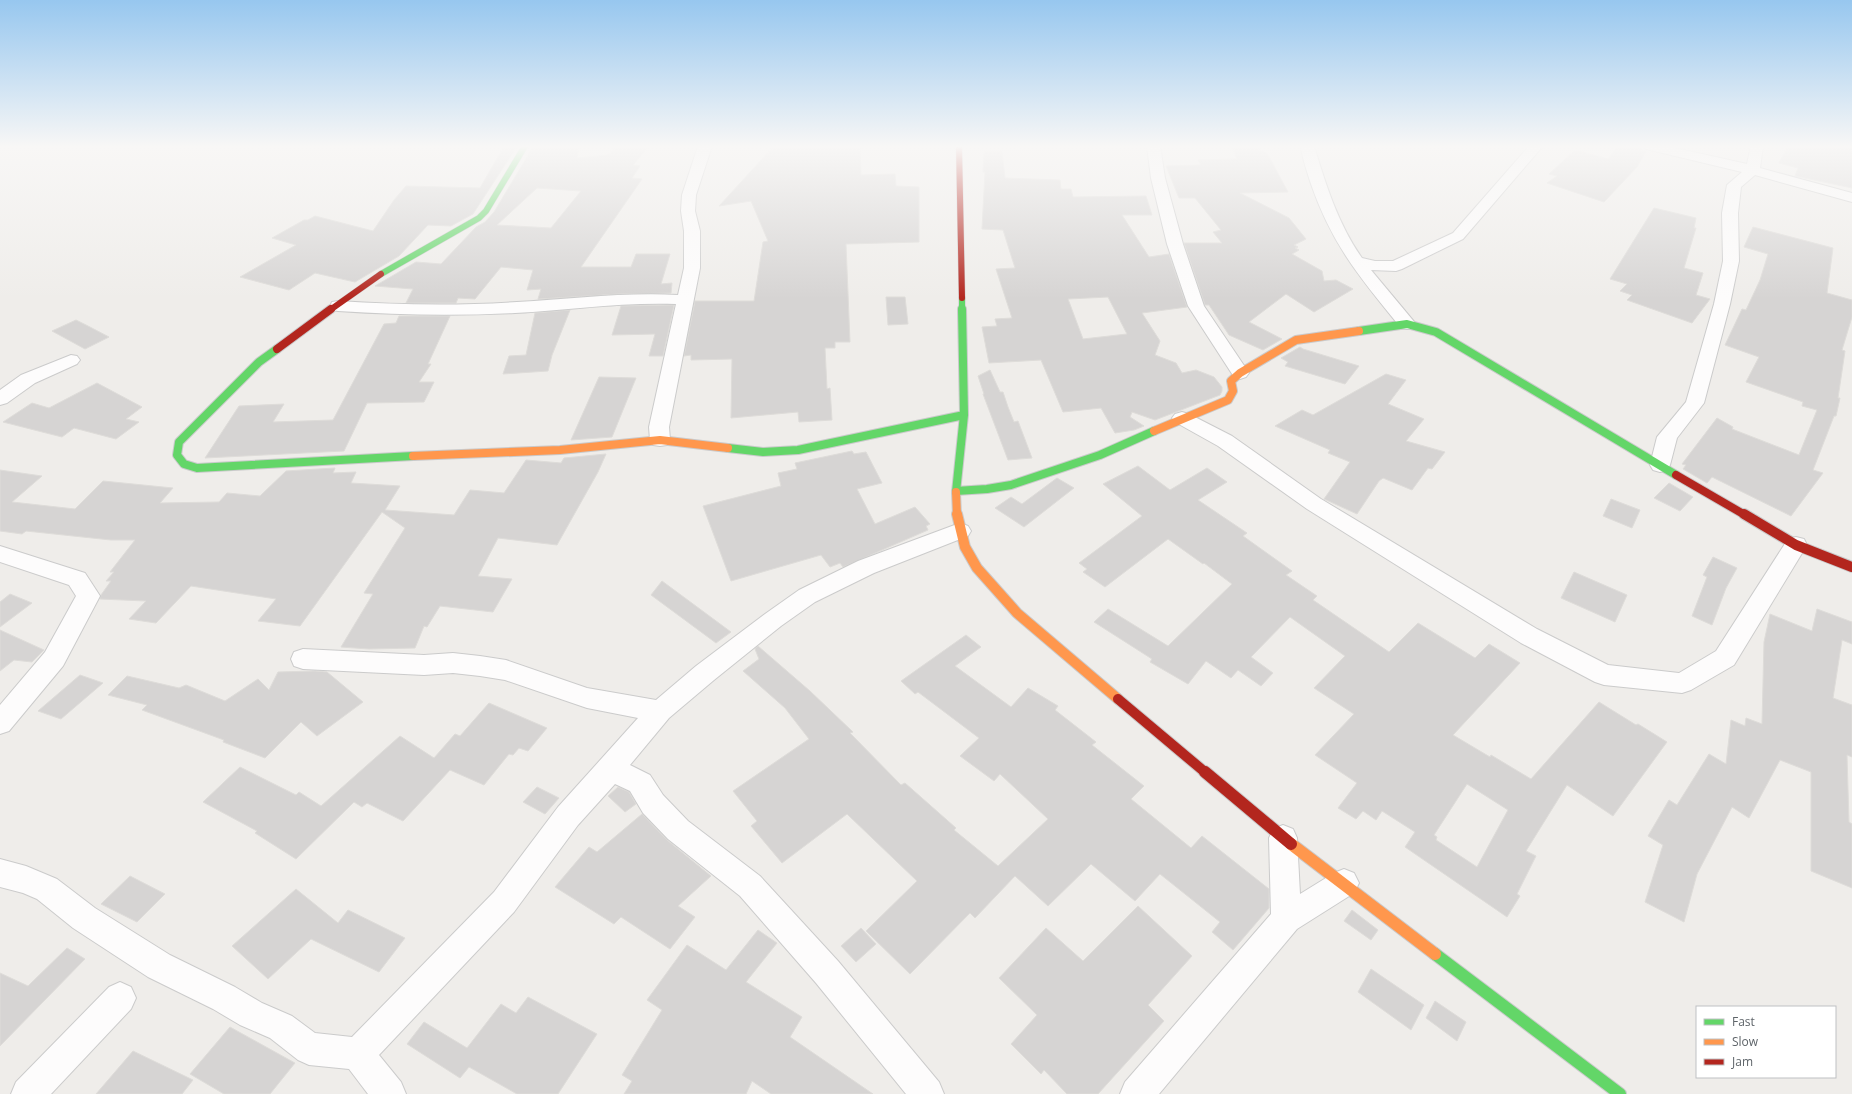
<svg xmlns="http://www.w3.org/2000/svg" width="1852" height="1094" viewBox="0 0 1852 1094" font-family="'Open Sans',sans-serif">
  <rect width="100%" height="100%" fill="#efedea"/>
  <path fill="#d6d4d3" stroke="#dedcd9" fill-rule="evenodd" d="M 548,146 L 579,146 L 577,158 L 608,155 L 616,146 L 649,146 L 633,165 L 640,166 L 632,178 L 642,179 L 581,267 L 631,267 L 636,254 L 670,254 L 661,284 L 672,283 L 671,293 L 618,294 L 538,299 L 541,289 L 527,290 L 533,270 L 501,267 L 475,299 L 458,298 L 456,303 L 406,303 L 413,289 L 375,286 L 416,262 L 441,264 L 476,227 L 485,222 L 494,212 L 533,147 L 547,147 ZM 537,188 L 581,191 L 551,228 L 497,225 Z
    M 774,146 L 791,146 L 791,148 L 860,148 L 861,175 L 895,174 L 896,186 L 919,187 L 919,242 L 846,244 L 850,342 L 835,342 L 835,348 L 825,348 L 827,389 L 830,388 L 832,420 L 799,422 L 798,412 L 731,418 L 732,359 L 691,360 L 691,355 L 684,356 L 695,301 L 754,301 L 763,242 L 768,241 L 751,201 L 719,206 Z
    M 1232,146 L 1258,146 L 1260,151 L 1267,153 L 1288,192 L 1240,193 L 1289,218 L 1306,239 L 1294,245 L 1298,247 L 1295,248 L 1299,250 L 1292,254 L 1322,271 L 1324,281 L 1336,280 L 1353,289 L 1314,312 L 1286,294 L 1249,322 L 1282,339 L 1263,350 L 1229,335 L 1209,305 L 1205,305 L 1184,243 L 1222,243 L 1213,232 L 1221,230 L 1195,198 L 1179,198 L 1166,166 L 1201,165 L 1198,160 L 1237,159 Z
    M 1618,146 L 1627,146 L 1646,151 L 1637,167 L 1604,202 L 1547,183 L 1557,176 L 1549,174 L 1575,150 L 1608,159 Z
    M 1788,146 L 1839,146 L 1852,149 L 1852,188 L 1795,176 L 1798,168 L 1779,163 Z
    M 503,148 L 516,148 L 473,214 L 451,226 L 428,225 L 399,256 L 355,282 L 315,273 L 289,290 L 240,277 L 296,245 L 272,238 L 304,220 L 308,220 L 315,216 L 373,231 L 394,200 L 406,186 L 480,188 Z
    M 984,152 L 1002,152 L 1005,178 L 1060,180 L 1061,189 L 1071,189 L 1073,197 L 1146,196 L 1152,215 L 1122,215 L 1149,257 L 1169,254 L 1187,307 L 1142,313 L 1160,341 L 1155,355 L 1176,363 L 1182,373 L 1196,370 L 1214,377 L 1222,387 L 1222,391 L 1220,395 L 1155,420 L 1132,412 L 1130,417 L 1144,426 L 1134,430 L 1115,433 L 1101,408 L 1063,412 L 1041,360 L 989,363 L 982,327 L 997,326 L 995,319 L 1012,318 L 996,269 L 1015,268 L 1003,230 L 982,229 L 985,172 L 983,172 ZM 1108,297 L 1127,334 L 1083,339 L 1068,299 Z
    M 1654,208 L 1696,218 L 1694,228 L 1696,228 L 1684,268 L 1703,273 L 1696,295 L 1710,299 L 1692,323 L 1627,300 L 1632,295 L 1620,291 L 1627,284 L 1610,279 Z
    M 1753,227 L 1833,248 L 1827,293 L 1852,300 L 1852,317 L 1842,350 L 1845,351 L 1838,398 L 1840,398 L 1836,416 L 1834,416 L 1813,470 L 1823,473 L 1791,516 L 1712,477 L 1707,483 L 1683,469 L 1686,465 L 1682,464 L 1717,418 L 1733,427 L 1732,429 L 1799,455 L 1817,410 L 1802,406 L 1803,402 L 1746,382 L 1759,357 L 1725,345 L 1742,309 L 1746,310 L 1760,280 L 1768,254 L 1744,247 Z
    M 886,297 L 905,297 L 908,324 L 888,325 Z
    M 674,305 L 663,356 L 649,356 L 655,334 L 612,335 L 621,306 Z
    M 570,310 L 552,355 L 548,371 L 503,374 L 509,356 L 526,355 L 535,313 Z
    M 399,316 L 450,316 L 428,364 L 431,364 L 419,382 L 434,382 L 424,402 L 367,403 L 344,451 L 205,458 L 239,406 L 284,404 L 273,422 L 333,420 L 384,324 L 396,323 Z
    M 76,320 L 88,326 L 109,337 L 85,349 L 52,331 Z
    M 1300,347 L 1303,349 L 1359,366 L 1345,384 L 1285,366 L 1288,362 L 1281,358 Z
    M 990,370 L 1000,392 L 1003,392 L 1008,407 L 1014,422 L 1018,421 L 1032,458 L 1008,460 L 983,394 L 984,394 L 978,376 Z
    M 1386,374 L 1406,380 L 1388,404 L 1424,419 L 1406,441 L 1445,452 L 1432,469 L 1428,468 L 1412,490 L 1383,478 L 1379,481 L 1357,514 L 1324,499 L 1350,462 L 1328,453 L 1330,450 L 1275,426 L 1302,410 L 1313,415 Z
    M 599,377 L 636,378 L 612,437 L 571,440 Z
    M 97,383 L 142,407 L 126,419 L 139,422 L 116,439 L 74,428 L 62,437 L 3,422 L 32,403 L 49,408 Z
    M 852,451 L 854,454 L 866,452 L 882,483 L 857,489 L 875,524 L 915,507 L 930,524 L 926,526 L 928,530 L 843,567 L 840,563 L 830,567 L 821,555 L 731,581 L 703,506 L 781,486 L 778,473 L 797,469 L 795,463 Z
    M 606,454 L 598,472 L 557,545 L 498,538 L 478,576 L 512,579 L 493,612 L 440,606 L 427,627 L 424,626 L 415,648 L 369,649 L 341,647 L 373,594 L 364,593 L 405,528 L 382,512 L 300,626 L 258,621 L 276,599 L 191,586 L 156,623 L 129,619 L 146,601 L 100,599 L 101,595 L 111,581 L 106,581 L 114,572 L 110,572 L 135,540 L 111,540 L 26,531 L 22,534 L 0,531 L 0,470 L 42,476 L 12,502 L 75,509 L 103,481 L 173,488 L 160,503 L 219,502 L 227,493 L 260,496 L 286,471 L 335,468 L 333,473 L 356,472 L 351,483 L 400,486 L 385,510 L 454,515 L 470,490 L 504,493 L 526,460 L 561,463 L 564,458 Z
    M 1138,466 L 1170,490 L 1207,468 L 1227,482 L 1198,500 L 1247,533 L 1243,536 L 1292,571 L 1286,575 L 1317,596 L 1313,600 L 1389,652 L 1418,623 L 1475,658 L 1489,644 L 1520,663 L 1453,735 L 1490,757 L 1491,755 L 1531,779 L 1599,702 L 1636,725 L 1638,724 L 1667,742 L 1613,816 L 1567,785 L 1526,851 L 1536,856 L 1517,894 L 1520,896 L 1507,917 L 1405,847 L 1415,832 L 1382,811 L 1376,820 L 1363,811 L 1356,819 L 1338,808 L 1357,783 L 1315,755 L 1354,714 L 1314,688 L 1345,656 L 1290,617 L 1251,657 L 1273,673 L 1261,686 L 1238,670 L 1231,678 L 1206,661 L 1188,684 L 1150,662 L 1152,659 L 1094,622 L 1108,609 L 1168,646 L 1232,584 L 1204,563 L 1203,564 L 1168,539 L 1105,587 L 1083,572 L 1087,569 L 1079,563 L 1142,516 L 1103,484 ZM 1467,784 L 1508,810 L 1477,867 L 1436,840 L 1437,837 L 1434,835 Z
    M 1057,478 L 1074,488 L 1024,527 L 995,508 L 1011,497 L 1022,504 Z
    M 1669,483 L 1693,497 L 1680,511 L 1654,498 Z
    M 1611,499 L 1640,510 L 1632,528 L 1603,516 Z
    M 1713,557 L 1737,568 L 1726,588 L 1712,625 L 1692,616 L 1707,577 L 1703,575 Z
    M 1574,572 L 1627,595 L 1615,622 L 1561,598 Z
    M 662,581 L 731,632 L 716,643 L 651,595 Z
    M 10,594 L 32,603 L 0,627 L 0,602 Z
    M 1817,609 L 1852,622 L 1852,644 L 1842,640 L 1833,698 L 1852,705 L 1852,757 L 1847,755 L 1849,822 L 1852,824 L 1852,888 L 1811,871 L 1811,772 L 1780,760 L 1749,818 L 1732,807 L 1697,874 L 1684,922 L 1645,902 L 1663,845 L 1648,836 L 1669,800 L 1677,805 L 1709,754 L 1726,764 L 1731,720 L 1745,726 L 1746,718 L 1762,724 L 1764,642 L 1770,614 L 1812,631 Z
    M 0,630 L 44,650 L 32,662 L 14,660 L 0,671 Z
    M 966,635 L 981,647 L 955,666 L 1011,707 L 1028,688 L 1058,706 L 1055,710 L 1096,742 L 1092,745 L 1144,786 L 1131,799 L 1191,848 L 1202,836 L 1269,889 L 1269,908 L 1233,950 L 1212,932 L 1220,922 L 1160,874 L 1135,901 L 1091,864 L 1048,906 L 1015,876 L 975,918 L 970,913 L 910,974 L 866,931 L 917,881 L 847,814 L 782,863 L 751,826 L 757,821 L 733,791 L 809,739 L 785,708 L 743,671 L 759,659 L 755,649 L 758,646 L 810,691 L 853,732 L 850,733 L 901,785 L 905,783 L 956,828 L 954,830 L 998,866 L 1048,819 L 1000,774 L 994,781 L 960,756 L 979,738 L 918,692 L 915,694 L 901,681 Z
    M 315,671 L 327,672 L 363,702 L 317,736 L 301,722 L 265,758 L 223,742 L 224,740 L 142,710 L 147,705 L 108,695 L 127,676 L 179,688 L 186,685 L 225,701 L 258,679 L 269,690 L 278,672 Z
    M 80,675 L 103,683 L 61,719 L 38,711 Z
    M 489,703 L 547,728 L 528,751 L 519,748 L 513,755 L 509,754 L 484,785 L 450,770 L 403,821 L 367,803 L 362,807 L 354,802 L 296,859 L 255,833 L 257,831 L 203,802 L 240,767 L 296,795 L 299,792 L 321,806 L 400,736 L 434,758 L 455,734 L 460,736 Z
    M 537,787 L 559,798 L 545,814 L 523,802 Z
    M 618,787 L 629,792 L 636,804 L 625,812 L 608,796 Z
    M 642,814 L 667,840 L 711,876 L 678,906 L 695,917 L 670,949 L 621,917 L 614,924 L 555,887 L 589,847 L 597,852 Z
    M 130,876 L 165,894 L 137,922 L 101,904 Z
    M 296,889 L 338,923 L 348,910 L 405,938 L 379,972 L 311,939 L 268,979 L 232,946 Z
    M 1138,906 L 1192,956 L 1148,1005 L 1164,1021 L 1098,1094 L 1067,1094 L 1044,1070 L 1041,1074 L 1011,1044 L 1037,1015 L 999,978 L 1046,928 L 1083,961 Z
    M 1352,910 L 1378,930 L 1371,940 L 1344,921 Z
    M 861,928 L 876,944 L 856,962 L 841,946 Z
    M 758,930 L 777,943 L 746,982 L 802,1017 L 790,1037 L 873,1094 L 771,1094 L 752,1081 L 746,1094 L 624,1094 L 632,1081 L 622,1075 L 662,1010 L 647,1000 L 687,945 L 726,970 Z
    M 67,948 L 85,959 L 0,1046 L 0,973 L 28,986 Z
    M 1371,969 L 1424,1005 L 1411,1030 L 1358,992 Z
    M 528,997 L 597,1034 L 558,1094 L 517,1094 L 469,1067 L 460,1078 L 407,1044 L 424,1022 L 467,1048 L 501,1004 L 516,1013 Z
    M 1435,1001 L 1466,1022 L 1457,1041 L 1426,1018 Z
    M 230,1027 L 295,1063 L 270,1094 L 224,1094 L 190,1074 Z
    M 133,1051 L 193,1080 L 182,1094 L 96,1094 Z"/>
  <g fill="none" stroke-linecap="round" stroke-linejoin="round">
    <defs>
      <path id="street" d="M 698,146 L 712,146 L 696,195 L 695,211 L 700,231 L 700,268 L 669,427 L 670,440 L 667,445 L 660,446 L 653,445 L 650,440 L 649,427 L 676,304 C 622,302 568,310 515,313 C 456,316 397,315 338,311 L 332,310 L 330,306 L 332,302 L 338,301 C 398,305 458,306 517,302 C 571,299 625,292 678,295 L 684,268 L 684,231 L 681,211 L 682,195 Z
        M 1147,146 L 1160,146 L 1165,178 L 1183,244 L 1204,306 L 1249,373 L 1246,377 L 1240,379 L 1234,377 L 1188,306 L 1167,244 L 1151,178 Z
        M 1301,146 L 1314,146 C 1326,185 1338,224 1362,258 L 1375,261 L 1393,261 L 1453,233 L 1529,146 L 1543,146 L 1463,239 L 1402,269 L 1396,271 L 1371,270 L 1416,324 L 1413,328 L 1407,329 L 1401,328 C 1361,279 1332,245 1311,184 C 1307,171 1302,158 1301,146 Z
        M 1644,146 L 1666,146 L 1747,164 L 1751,146 L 1763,146 L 1760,168 L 1852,193 L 1852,202 L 1755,175 L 1741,187 L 1738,213 L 1739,261 L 1730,304 L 1704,403 L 1677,438 L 1670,465 L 1667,470 L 1660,472 L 1653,470 L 1650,465 L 1657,437 L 1686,402 L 1714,304 L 1723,261 L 1722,213 L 1727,185 L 1742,172 L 1646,149 Z
        M 71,355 L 77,356 L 80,360 L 77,364 L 35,383 L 7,403 L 0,405 L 0,390 L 21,375 Z
        M 1182,412 L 1189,414 L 1232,436 L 1321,499 L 1537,629 L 1608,665 L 1679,673 L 1716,651 L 1788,539 L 1796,537 L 1804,539 L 1807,545 L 1734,665 L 1691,690 L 1682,693 L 1604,685 L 1595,682 L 1521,643 L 1307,509 L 1218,446 L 1175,422 L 1172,418 L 1175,414 Z
        M 960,523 L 968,526 L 971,531 L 968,536 L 874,573 L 815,602 L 781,626 L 714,680 L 669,718 L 630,765 L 650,775 L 663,795 L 688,821 L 760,876 L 838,961 L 939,1082 L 944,1094 L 906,1094 L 816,983 L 740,896 L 668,839 L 643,813 L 630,791 L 615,784 L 578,825 L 514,912 L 379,1055 L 401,1082 L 406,1094 L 368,1094 L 349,1069 L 309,1065 L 298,1060 L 270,1038 L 240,1025 L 213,1009 L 148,977 L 73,928 L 37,899 L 23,893 L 0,887 L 0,859 L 26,866 L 57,879 L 95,908 L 170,955 L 235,987 L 262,1003 L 292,1016 L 315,1033 L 352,1037 L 494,892 L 558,807 L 638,718 L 587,708 L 505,680 L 480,676 L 453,673 L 424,675 L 303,669 L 294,666 L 291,659 L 294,652 L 303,649 L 424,655 L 453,653 L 480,656 L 506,660 L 587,688 L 656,700 L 696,666 L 765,614 L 799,590 L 858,561 Z
        M 0,546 L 85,573 L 100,596 L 63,666 L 9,731 L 0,734 L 0,705 L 45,652 L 76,596 L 69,585 L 0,562 Z
        M 1283,825 L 1293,829 L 1297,838 L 1300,894 L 1334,873 L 1344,869 L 1354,873 L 1359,883 L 1354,893 L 1297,929 L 1159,1094 L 1120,1094 L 1125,1082 L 1271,914 L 1269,838 L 1273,829 Z
        M 120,982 L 131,987 L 136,998 L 131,1009 L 51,1094 L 11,1094 L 16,1082 L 109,987 Z"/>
      <path id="fast-far2" d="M 381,274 L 479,218 L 486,211 L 525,146
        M 962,298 L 962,310"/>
      <path id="fast-far1" d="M 1359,331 L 1407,324 L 1436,332 L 1676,475
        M 277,349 L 259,362 L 179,442 L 177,455 L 184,464 L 197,468 L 413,456
        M 728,448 L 763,452 L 798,450 L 964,415
        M 956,491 L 987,489 L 1011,485 L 1100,455 L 1154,431
        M 956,492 L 964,415 L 962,309"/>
      <path id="fast" d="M 1435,954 L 1620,1094"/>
      <path id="slow-far2" d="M 1154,431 L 1228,400 L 1233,391 L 1231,381 L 1240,373 L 1296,340 L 1359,331
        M 413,456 L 560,450 L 660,440 L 728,448
        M 956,492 L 957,515"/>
      <path id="slow-far1" d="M 957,514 L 965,547 L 977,568 L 1017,613 L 1118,699"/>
      <path id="slow" d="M 1291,844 L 1435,954"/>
      <path id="jam-far3" d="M 959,146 L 962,298
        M 330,310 L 381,274"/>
      <path id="jam-far2" d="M 277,349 L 331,309
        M 1676,475 L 1745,515"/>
      <path id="jam-far1" d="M 1744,514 L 1796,545 L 1852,567
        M 1118,699 L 1206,773"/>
      <path id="jam" d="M 1205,772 L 1291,844"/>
    </defs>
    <use href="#street" stroke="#cbcbcb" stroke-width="2"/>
    <use href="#fast-far2" stroke="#cacacb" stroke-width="7"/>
    <use href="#fast-far1" stroke="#cacacb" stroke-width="10"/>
    <use href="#fast" stroke="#cacacb" stroke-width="14"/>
    <use href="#slow-far2" stroke="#cacacb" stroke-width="10"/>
    <use href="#slow-far1" stroke="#cacacb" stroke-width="12"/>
    <use href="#slow" stroke="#cacacb" stroke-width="14"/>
    <use href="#jam-far3" stroke="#cacacb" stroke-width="7"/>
    <use href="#jam-far2" stroke="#cacacb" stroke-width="10"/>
    <use href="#jam-far1" stroke="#cacacb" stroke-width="12"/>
    <use href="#jam" stroke="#cacacb" stroke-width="14"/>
    <use href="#street" fill="#fdfcfc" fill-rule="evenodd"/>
    <use href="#fast-far2" stroke="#63d668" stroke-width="6"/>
    <use href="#fast-far1" stroke="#63d668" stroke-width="8"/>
    <use href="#fast" stroke="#63d668" stroke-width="12"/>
    <use href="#slow-far2" stroke="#ff974d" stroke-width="8"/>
    <use href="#slow-far1" stroke="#ff974d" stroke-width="10"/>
    <use href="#slow" stroke="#ff974d" stroke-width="12"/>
    <use href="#jam-far3" stroke="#b3261e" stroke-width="6"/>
    <use href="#jam-far2" stroke="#b3261e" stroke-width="8"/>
    <use href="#jam-far1" stroke="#b3261e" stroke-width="10"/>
    <use href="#jam" stroke="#b3261e" stroke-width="12"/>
  </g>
  <linearGradient id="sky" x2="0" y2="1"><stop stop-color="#97c7ef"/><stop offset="0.49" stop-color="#f8f7f6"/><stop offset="1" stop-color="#f8f7f6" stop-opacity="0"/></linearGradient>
  <rect width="1852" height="299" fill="url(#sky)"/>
  <rect x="1696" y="1006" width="140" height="72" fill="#ffffff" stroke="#bfc1c3"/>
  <rect x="1704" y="1019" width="20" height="6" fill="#63d668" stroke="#bfc1c3"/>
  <text x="1732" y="1026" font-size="12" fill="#5e6469">Fast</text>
  <rect x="1704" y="1039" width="20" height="6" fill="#ff974d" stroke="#bfc1c3"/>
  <text x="1732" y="1046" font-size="12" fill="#5e6469">Slow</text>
  <rect x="1704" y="1059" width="20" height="6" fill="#b3261e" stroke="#bfc1c3"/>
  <text x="1732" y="1066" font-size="12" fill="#5e6469">Jam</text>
</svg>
